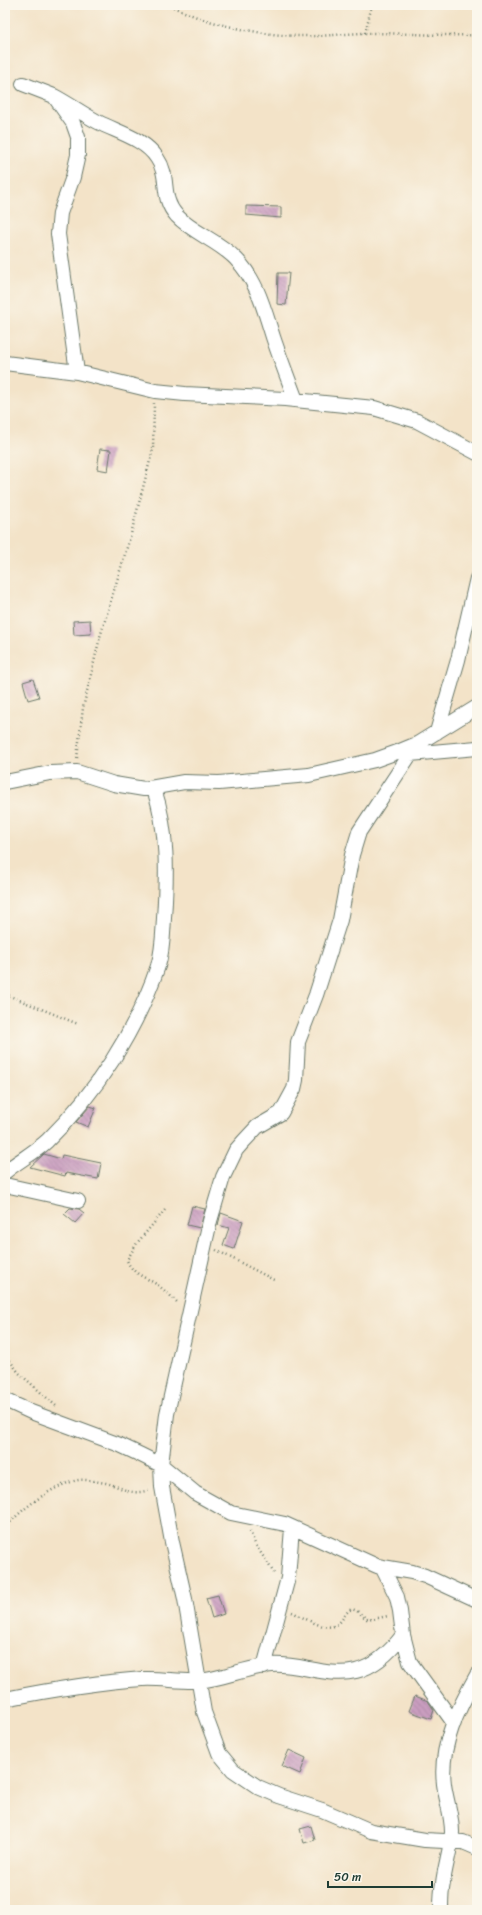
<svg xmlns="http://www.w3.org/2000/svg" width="482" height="1915" viewBox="0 0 482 1915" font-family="Sriracha,sans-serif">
  <defs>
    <pattern id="building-back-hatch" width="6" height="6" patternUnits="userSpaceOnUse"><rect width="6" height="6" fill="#ca9ec0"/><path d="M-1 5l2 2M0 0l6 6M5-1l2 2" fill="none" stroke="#a3829d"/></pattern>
  </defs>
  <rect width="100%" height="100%" fill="#fbf7ec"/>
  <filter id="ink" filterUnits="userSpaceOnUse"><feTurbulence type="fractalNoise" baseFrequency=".025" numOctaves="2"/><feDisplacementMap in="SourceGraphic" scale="8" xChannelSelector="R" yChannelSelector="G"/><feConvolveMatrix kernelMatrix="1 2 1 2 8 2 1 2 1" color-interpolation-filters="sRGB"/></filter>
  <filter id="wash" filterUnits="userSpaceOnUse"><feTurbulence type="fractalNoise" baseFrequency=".012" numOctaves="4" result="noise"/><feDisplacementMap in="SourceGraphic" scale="16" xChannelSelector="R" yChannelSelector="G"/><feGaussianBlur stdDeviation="0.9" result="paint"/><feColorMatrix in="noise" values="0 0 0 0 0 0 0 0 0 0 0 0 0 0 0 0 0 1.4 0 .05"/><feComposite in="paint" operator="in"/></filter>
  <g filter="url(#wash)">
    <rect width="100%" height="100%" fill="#f3e3c8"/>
    <g id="blocks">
      <path fill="url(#building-back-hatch)" d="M 246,206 L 281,207 L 281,218 L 246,215 Z
        M 278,273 L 289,273 L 286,305 L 277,304 Z
        M 100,449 L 111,450 L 108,471 L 97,469 Z
        M 90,620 L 91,634 L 74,635 L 73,621 Z
        M 33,679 L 39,697 L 28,700 L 23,682 Z
        M 90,1106 L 96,1108 L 88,1127 L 76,1122 Z
        M 44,1154 L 61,1159 L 62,1155 L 101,1163 L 98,1179 L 66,1173 L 65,1176 L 30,1167 Z
        M 192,1206 L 205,1209 L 200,1228 L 187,1225 Z
        M 70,1208 L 79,1209 L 84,1213 L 75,1223 L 64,1214 Z
        M 221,1213 L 243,1221 L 234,1249 L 223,1245 L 229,1228 L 218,1225 Z
        M 218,1595 L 224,1614 L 212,1618 L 206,1598 Z
        M 415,1696 L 428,1701 L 434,1710 L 431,1719 L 409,1711 Z
        M 289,1750 L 306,1758 L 300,1774 L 282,1766 Z
        M 311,1826 L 315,1840 L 304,1843 L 300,1829 Z"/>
    </g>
  </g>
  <g filter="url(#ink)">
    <use href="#blocks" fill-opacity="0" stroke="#697768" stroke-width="1"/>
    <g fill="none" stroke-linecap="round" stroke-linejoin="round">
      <defs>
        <path id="minor" d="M 23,84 L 54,96 L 73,123 L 78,137 L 78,155 L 73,177 L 60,213 L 58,234 L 77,372
          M 54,96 C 69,104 83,114 98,122 C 117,132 145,139 157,158 C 171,178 159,196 177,216 C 193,233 219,241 236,259 C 257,280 264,309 273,337 C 280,358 288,379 296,400
          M 5,363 L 77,372 L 155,391 L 185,394 L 285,399 L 374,408 L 417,421 L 477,453
          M 437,732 L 458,660 L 477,578
          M 417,744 L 359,832 L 352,855 L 340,920 L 316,995 L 298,1042 L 296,1080 L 294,1089 L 281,1113 L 257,1127 L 243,1142 L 236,1150 L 223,1177 L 210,1221 L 167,1414 L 161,1465 L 162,1487 L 172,1542 L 185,1599 L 204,1712 L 219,1753 L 233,1770 L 258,1787 L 279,1796 L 322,1810 L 371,1831 L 425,1840 L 463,1842 L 477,1848
          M 410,754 L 477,748
          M 5,782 L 50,773 L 77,772 L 114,784 L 144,789 L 184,782 L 219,783 L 309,775 L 375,760 L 400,751 L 417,744 L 477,707
          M 5,1172 C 18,1161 34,1153 47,1141 C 96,1093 136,1031 158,966 C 163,950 163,933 164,918 C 167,874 168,830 154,789
          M 5,1185 L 78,1201
          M 5,1400 L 31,1412 L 120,1445 L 141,1455 L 161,1465 L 195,1493 L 231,1513 L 285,1524 L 377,1566 L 412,1572 L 425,1576 L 477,1600
          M 382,1567 L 397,1597 L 400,1611 L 403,1635 L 410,1662 L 454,1723
          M 264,1667 L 288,1578 L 292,1528
          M 5,1699 C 50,1690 97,1682 143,1679 C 161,1678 180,1682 198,1681 C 223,1679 247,1667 272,1665 C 300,1663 328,1678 356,1671 C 376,1666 391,1651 403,1635
          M 441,1910 C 441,1901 441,1892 443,1883 C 445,1866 451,1849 452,1832 C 452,1815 446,1800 444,1784 C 439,1746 459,1707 477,1675"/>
      </defs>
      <use href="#minor" stroke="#697768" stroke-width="16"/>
      <path stroke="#697768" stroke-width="2.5" stroke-dasharray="1 3" stroke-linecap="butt" d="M 170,5 C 204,24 264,36 303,36 C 324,37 346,33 367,33 C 404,33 440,36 477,35
        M 365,33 L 372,5
        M 77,758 L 83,708 L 100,637 L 131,534 L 153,449 L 154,403
        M 5,994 L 78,1024
        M 5,1055 L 7,1051
        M 5,1094 L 5,1105
        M 165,1210 L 137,1243 L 127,1260 C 132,1275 147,1277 159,1286 C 165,1291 172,1297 178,1303
        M 216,1250 L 274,1280
        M 5,1308 L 6,1303
        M 5,1354 L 19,1373 L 56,1406
        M 5,1528 C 21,1509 54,1484 79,1480 C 88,1479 97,1482 106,1483 C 126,1488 128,1496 150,1490
        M 250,1531 L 255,1544 L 274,1573
        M 292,1612 C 304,1617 327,1634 339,1623 C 344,1618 345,1612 352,1609 L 357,1611 L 368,1620 L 388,1616"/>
      <use href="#minor" stroke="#fff" stroke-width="14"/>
    </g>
  </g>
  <rect width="482" height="1915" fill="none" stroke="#fbf7ec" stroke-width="20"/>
  <path d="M328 1881v6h104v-6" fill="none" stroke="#1f3d34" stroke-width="2"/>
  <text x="334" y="1881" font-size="12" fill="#1f3d34" stroke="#fbf7ec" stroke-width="3" paint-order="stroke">50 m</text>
</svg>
